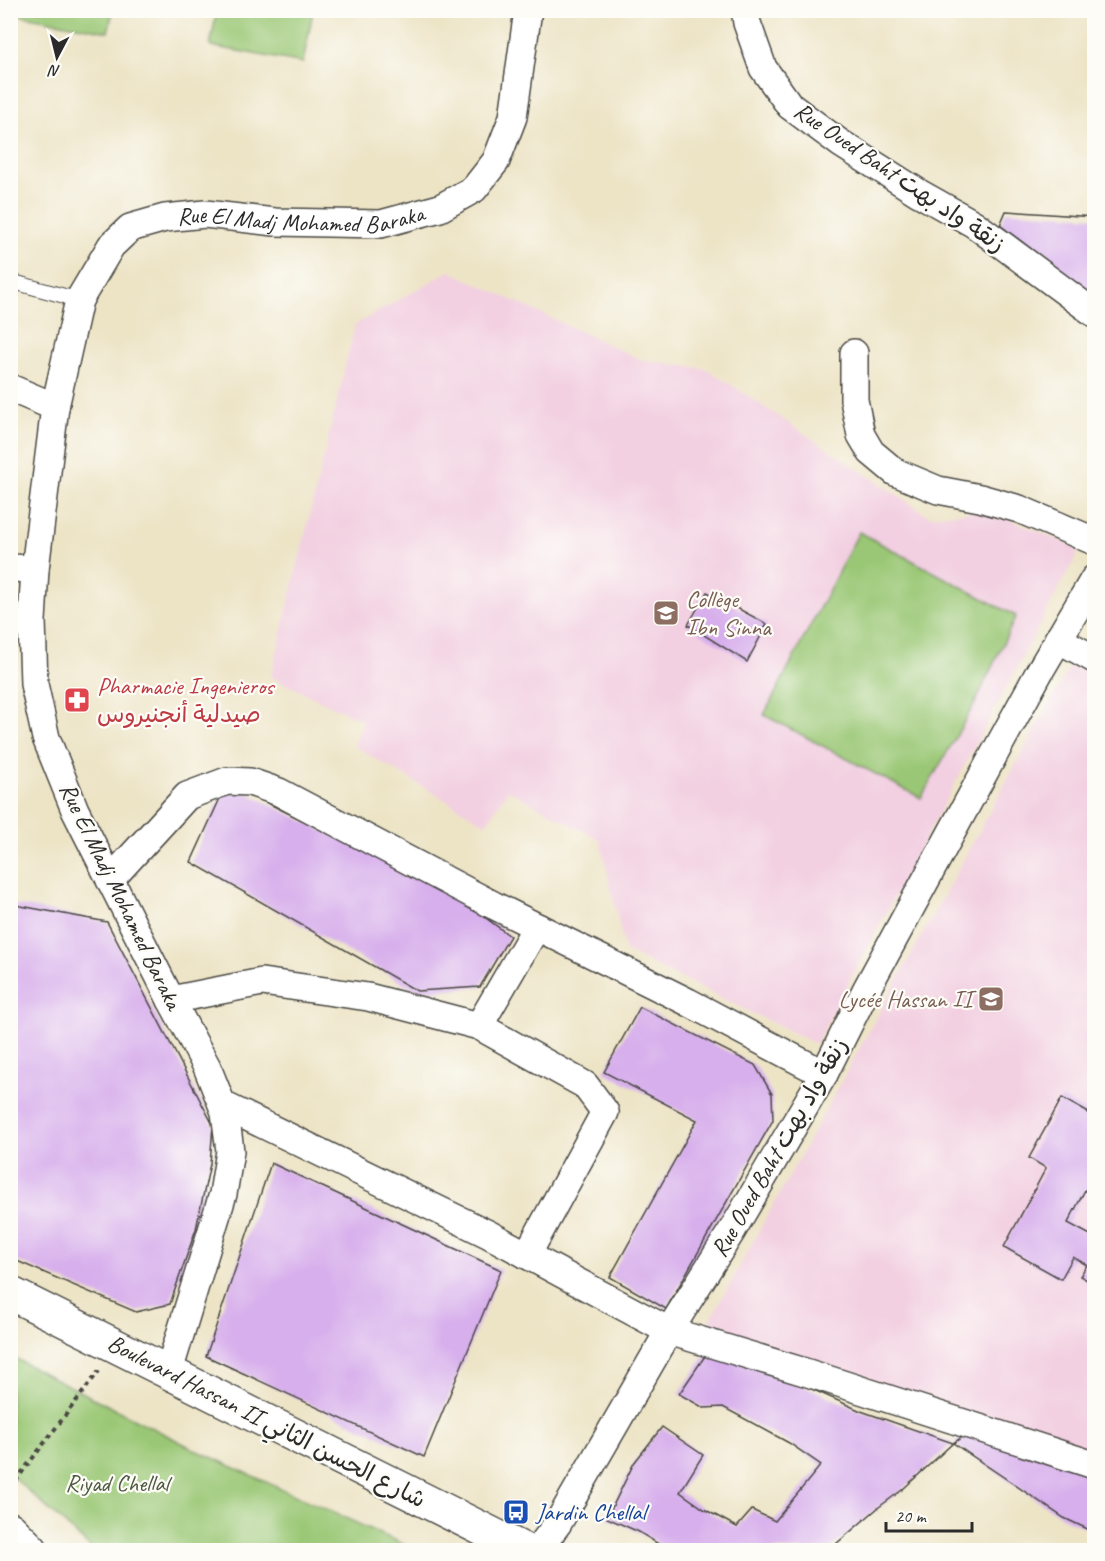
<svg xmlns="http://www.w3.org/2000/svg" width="1105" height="1561" viewBox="0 0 1105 1561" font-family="Caveat,'Playpen Sans Arabic',sans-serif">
  <rect width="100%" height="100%" fill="#fdfcf7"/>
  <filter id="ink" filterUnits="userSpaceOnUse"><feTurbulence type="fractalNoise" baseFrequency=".0167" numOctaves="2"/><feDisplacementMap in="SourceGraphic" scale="12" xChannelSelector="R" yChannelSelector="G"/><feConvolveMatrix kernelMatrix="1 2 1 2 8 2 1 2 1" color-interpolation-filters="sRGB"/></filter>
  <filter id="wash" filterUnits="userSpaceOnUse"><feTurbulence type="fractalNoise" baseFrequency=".008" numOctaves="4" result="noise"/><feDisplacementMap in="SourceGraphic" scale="24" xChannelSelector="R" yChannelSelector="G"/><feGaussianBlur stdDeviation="1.35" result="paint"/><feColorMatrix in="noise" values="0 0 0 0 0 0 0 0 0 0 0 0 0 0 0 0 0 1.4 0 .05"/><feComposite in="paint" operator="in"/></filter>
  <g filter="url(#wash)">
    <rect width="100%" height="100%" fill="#ede4c6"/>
    <path fill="#f2cfe1" d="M 449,271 L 642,360 L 707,369 L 929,516 L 987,510 L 1080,549 L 816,1044 L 625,951 L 600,840 L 508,790 L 486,824 L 354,746 L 363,721 L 271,677 L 355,325 Z
      M 1075,657 L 1094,668 L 1094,1458 L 704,1331 Z"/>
    <path fill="#9ac775" stroke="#627950" stroke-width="1.5" d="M 14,10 L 113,10 L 113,11 L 108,32 L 13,14 Z
      M 217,11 L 313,11 L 303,63 L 210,46 Z
      M 859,532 L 1016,616 L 975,703 L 921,798 L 764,715 Z
      M 10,1356 L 198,1451 L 416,1550 L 93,1550 L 11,1475 Z"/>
    <g id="blocks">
      <path fill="#d7afec" d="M 1006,211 L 1094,217 L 1094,297 L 1000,225 Z
        M 707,592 L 767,624 L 747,662 L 688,625 Z
        M 227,783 L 456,896 L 510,936 L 480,987 L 417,991 L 191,862 Z
        M 10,904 L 107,922 L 213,1125 L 210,1164 L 196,1229 L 170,1304 L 136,1312 L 10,1258 Z
        M 640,1007 L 755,1065 L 772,1094 L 773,1120 L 666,1309 L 610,1277 L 697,1120 L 604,1072 Z
        M 1062,1098 L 1094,1116 L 1094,1195 L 1085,1190 L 1068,1223 L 1094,1237 L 1094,1284 L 1080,1276 L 1087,1265 L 1073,1257 L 1061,1279 L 1004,1247 L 1046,1168 L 1029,1158 Z
        M 271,1163 L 501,1270 L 424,1457 L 206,1356 Z
        M 709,1350 L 778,1374 L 861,1411 L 953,1443 L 902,1490 L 879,1507 L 829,1550 L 668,1550 L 639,1532 L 607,1518 L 634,1463 L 662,1427 L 703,1455 L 680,1492 L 704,1509 L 737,1527 L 752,1510 L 775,1521 L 821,1465 L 789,1443 L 723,1407 L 704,1408 L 679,1394 Z
        M 970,1432 L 1094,1469 L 1094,1532 L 1064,1518 L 953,1443 Z"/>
    </g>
  </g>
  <g filter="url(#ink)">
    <use href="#blocks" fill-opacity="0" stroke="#484742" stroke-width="1.5"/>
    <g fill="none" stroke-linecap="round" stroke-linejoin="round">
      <defs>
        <path id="lane" d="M 10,281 L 79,300"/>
        <g id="street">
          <path d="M 745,10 L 747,23 L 763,68 L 790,106 L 840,143 L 919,193 L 974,224 L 1094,313"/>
          <path d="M 854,353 L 854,400 L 861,435 L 871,452 L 895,472 L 938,490 L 980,498 L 1019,509 L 1094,541"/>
          <path d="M 10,388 L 55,407"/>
          <path d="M 10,568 L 35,569"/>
          <path d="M 1058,639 L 1094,659"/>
          <path d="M 110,880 L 187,796 L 227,781 L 250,782 L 279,792 L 495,906 L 688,1002 L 824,1074"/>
          <path d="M 171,1000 L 262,982 L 368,997 L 479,1026 L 585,1085 L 605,1112 L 527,1255"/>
          <path d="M 479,1026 L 533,933 L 539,928"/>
          <path d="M 223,1105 L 488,1234 L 669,1331 L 808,1373 L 1094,1465"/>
          <path id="s1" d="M 169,1371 L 223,1194 L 230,1151 L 225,1112 L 207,1067 L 171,1000 L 75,810 L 46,738 L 34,684 L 32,621 L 35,569 L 55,407 L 79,300 L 111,246 L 130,228 L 165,218 L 205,214 L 275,222 L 381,224 L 440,208 L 474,189 L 496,161 L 513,117 L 528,10"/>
          <path d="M 538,1550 L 558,1523 L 669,1331 L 733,1229 L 824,1074 L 866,990 L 973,793 L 1041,669 L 1094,579"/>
        </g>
        <path id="secondary" d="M 10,1529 L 31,1550"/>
        <path id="primary" d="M 10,1293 L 524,1550"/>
      </defs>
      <use href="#lane" stroke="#484742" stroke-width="16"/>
      <use href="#street" stroke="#484742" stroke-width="30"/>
      <use href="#secondary" stroke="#484742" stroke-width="36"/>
      <use href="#primary" stroke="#484742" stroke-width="36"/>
      <path stroke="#484742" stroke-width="4" stroke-dasharray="4.5 4.5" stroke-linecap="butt" d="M 10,1488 L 99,1371"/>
      <use href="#lane" stroke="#fff" stroke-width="14"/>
      <use href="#street" stroke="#fff" stroke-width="27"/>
      <use href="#secondary" stroke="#fff" stroke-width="33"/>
      <use href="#primary" stroke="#fff" stroke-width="33"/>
    </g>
  </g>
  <defs>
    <symbol id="university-square" viewBox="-11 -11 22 22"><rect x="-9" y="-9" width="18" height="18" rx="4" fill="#8d6e63" stroke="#fdfcf7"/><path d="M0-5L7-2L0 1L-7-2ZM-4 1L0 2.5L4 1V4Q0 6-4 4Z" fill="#fff"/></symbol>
    <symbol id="pharmacy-square" viewBox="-11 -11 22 22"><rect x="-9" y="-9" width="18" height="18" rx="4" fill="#e0444e" stroke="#fdfcf7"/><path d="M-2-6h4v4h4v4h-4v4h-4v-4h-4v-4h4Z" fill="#fff"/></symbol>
    <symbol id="school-square" viewBox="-11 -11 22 22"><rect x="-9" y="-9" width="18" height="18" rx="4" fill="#8d6e63" stroke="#fdfcf7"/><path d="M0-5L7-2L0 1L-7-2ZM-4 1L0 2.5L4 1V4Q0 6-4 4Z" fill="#fff"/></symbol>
    <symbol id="bus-square" viewBox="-11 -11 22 22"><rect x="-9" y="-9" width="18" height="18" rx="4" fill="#1a4fb4" stroke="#fdfcf7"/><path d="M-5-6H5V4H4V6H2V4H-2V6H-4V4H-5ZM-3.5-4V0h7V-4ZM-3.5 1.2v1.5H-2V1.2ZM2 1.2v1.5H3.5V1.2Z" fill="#fff"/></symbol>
  </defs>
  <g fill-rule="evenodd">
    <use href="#university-square" x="651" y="598" width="30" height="30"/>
    <use href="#pharmacy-square" x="62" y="685" width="30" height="30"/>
    <use href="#school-square" x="976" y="984" width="30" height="30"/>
    <use href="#bus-square" x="501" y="1497" width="30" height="30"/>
  </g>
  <g text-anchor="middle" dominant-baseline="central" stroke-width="4.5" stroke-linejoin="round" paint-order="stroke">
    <g font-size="24" fill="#2b2b2b" stroke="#fdfcf7">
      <text transform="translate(900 177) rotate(34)">Rue Oued Baht زنقة واد بهت</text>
      <text stroke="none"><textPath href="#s1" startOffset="1388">Rue El Madj Mohamed Baraka</textPath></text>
      <text transform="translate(121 896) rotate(64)">Rue El Madj Mohamed Baraka</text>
      <text transform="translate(779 1147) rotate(-60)">Rue Oued Baht زنقة واد بهت</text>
      <text transform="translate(267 1421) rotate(27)">Boulevard Hassan II شارع الحسن الثاني</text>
    </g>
    <g font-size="24" fill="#785e54" stroke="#fdfcf7" text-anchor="start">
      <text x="686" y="599">Collège<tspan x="686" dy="28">Ibn Sinna</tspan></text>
      <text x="972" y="999" text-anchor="end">Lycée Hassan II</text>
    </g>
    <g font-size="24" fill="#be3a42" stroke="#fdfcf7" text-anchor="start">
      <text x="97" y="686">Pharmacie Ingenieros<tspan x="97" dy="28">صيدلية أنجنيروس</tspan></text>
    </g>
    <g font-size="24" fill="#4c5a41" stroke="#fdfcf7">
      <text x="117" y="1483">Riyad Chellal</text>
    </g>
    <g font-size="24" fill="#164399" stroke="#fdfcf7" text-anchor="start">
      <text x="536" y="1512">Jardin Chellal</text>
    </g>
  </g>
  <rect width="1105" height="1561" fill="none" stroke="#fdfcf7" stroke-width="36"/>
  <g transform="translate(57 57) rotate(187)" stroke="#fdfcf7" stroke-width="4.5" paint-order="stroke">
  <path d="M0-4.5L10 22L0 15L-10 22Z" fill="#2b2b2b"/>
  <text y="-9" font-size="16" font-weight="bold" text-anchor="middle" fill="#2b2b2b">N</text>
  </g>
  <path d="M886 1522v9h86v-9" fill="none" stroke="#2b2b2b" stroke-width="3"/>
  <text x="895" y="1522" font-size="18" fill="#2b2b2b" stroke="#fdfcf7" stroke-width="4.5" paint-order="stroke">20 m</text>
</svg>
